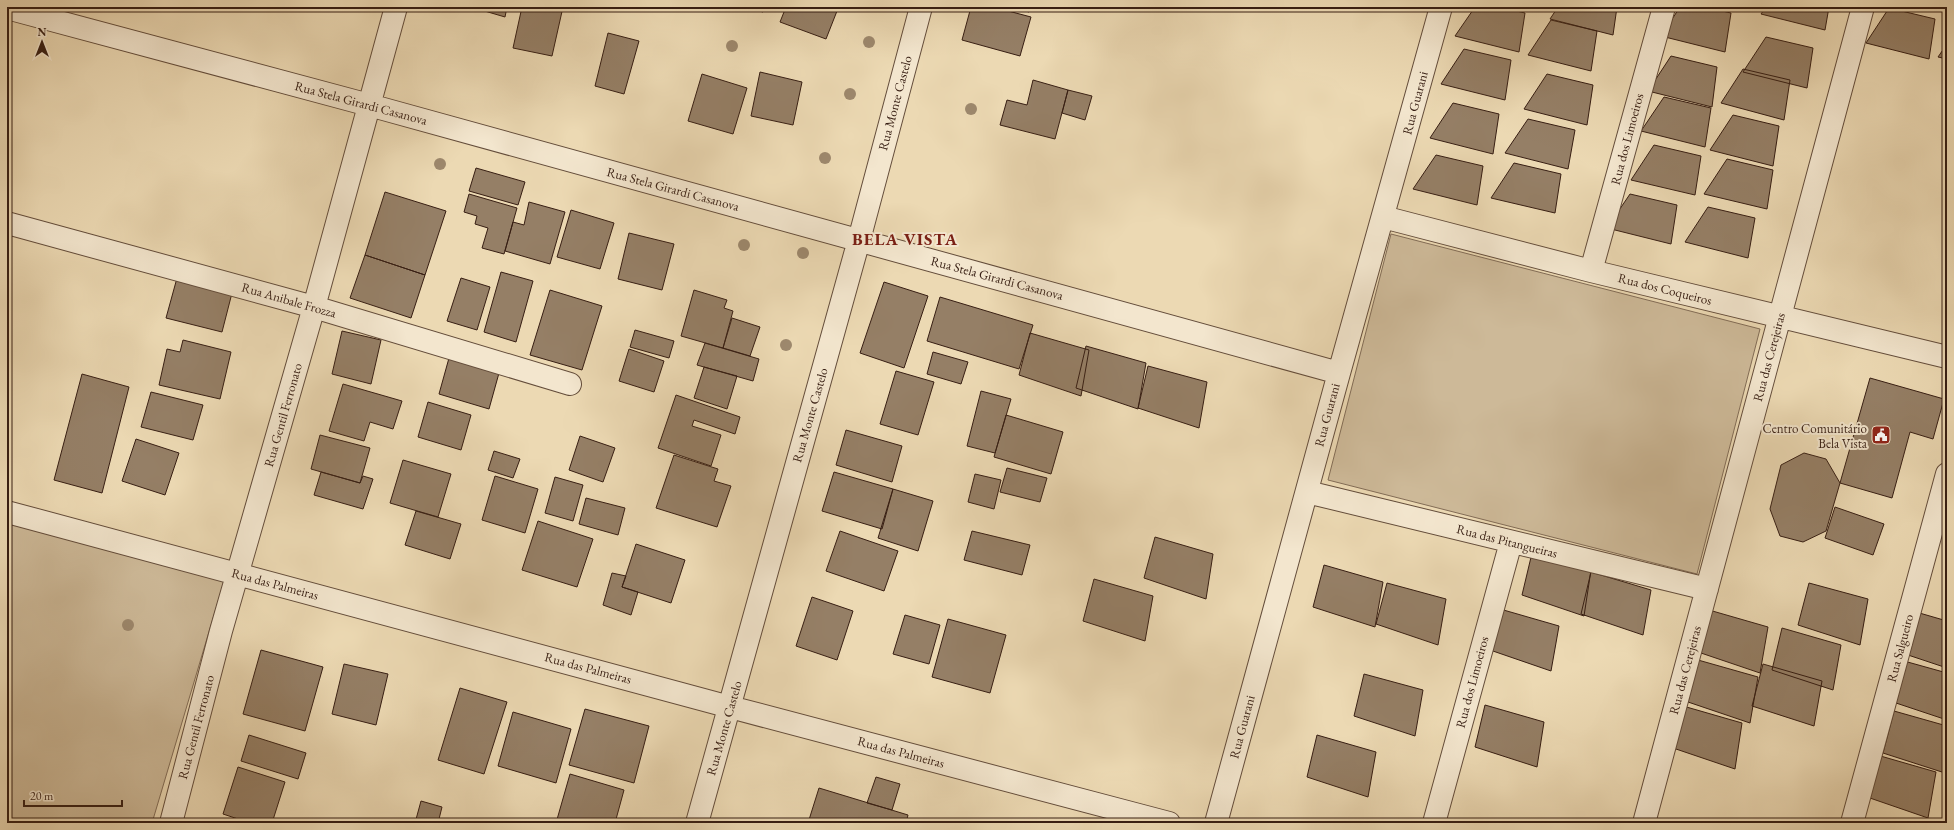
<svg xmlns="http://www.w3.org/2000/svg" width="1954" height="830" viewBox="0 0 1954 830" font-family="'EB Garamond',serif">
  <rect width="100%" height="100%" fill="#ecd9b3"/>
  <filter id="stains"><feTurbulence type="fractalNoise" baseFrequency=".005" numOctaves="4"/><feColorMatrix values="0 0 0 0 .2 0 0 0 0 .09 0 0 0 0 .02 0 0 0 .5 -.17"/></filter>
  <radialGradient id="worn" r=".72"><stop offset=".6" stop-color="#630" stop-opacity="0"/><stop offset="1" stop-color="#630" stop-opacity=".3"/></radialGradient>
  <path fill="#cdb998" stroke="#826c56" d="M 1391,234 L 1760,329 L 1697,574 L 1328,480 Z
    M 7,522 L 225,578 L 152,823 L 7,823 Z"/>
  <path fill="#957f66" stroke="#371e13" d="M 471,7 L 507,7 L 505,17 Z
    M 522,7 L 563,7 L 552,56 L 513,48 Z
    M 637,7 L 657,7 L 657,10 Z
    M 745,7 L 764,7 L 763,12 Z
    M 786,7 L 827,7 L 837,11 L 826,39 L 780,22 Z
    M 971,7 L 993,7 L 1031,17 L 1020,56 L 962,40 Z
    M 1012,7 L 1031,7 L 1029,12 Z
    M 1475,7 L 1500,7 L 1525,13 L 1519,52 L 1455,36 Z
    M 1558,7 L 1617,7 L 1613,35 L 1550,19 Z
    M 1680,7 L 1705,7 L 1731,13 L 1725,52 L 1661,36 Z
    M 1766,7 L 1829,7 L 1825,30 L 1761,14 Z
    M 1889,8 L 1935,19 L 1929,59 L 1866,43 Z
    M 1551,20 L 1597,31 L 1591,71 L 1528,55 Z
    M 608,33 L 639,41 L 624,94 L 595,86 Z
    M 1766,37 L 1813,48 L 1807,88 L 1743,72 Z
    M 1947,44 L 1947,59 L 1938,57 Z
    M 1464,49 L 1511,60 L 1505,100 L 1441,84 Z
    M 1671,56 L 1717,67 L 1712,107 L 1648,91 Z
    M 1743,69 L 1790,80 L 1784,120 L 1721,103 Z
    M 760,72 L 802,82 L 793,125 L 751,116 Z
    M 702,74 L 747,88 L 733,134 L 688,121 Z
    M 1547,74 L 1593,85 L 1587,125 L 1524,109 Z
    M 1033,80 L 1068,90 L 1055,139 L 1000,125 L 1007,100 L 1027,105 Z
    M 1068,90 L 1092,96 L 1085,120 L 1062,113 Z
    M 1664,97 L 1711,108 L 1705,147 L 1641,131 Z
    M 1453,103 L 1499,114 L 1493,154 L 1430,138 Z
    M 1733,115 L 1779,126 L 1773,166 L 1710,150 Z
    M 1528,119 L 1575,130 L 1568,169 L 1505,153 Z
    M 1654,145 L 1701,156 L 1695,195 L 1631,180 Z
    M 1436,155 L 1483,166 L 1477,205 L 1413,189 Z
    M 1727,159 L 1773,170 L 1767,209 L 1704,194 Z
    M 1514,163 L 1561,174 L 1555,213 L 1491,198 Z
    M 476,168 L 525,182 L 518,205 L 469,191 Z
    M 385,192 L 446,211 L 425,275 L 365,255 Z
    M 469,194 L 517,208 L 504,254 L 482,248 L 488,228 L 475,224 L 477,216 L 464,212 Z
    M 1630,194 L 1677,205 L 1671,244 L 1607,228 Z
    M 529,202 L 565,212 L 550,264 L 505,251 L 513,222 L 524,225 Z
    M 1708,207 L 1755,218 L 1748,258 L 1685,242 Z
    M 571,210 L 614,223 L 600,269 L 557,257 Z
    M 629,233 L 674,244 L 662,290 L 618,279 Z
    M 365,255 L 425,275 L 411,318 L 350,298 Z
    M 501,272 L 533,281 L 516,342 L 484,332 Z
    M 177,278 L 232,293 L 222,332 L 166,318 Z
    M 461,278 L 490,287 L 477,330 L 447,321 Z
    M 884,282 L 928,296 L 904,368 L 860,353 Z
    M 550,290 L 602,306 L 582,370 L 530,355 Z
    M 694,290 L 727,300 L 724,308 L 733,311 L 723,348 L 681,336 Z
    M 940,297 L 1033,325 L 1019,369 L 927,341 Z
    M 732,318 L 760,327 L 750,356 L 723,348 Z
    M 635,330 L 674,341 L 669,358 L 630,347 Z
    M 342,331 L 381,340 L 371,384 L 332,374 Z
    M 1030,333 L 1089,350 L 1081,396 L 1019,375 Z
    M 183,340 L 231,352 L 220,399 L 159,385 L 167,349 L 180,352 Z
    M 705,343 L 759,359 L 753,381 L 697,365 Z
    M 1086,346 L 1146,363 L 1138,409 L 1076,388 Z
    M 629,349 L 664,361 L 654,392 L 619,381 Z
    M 933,352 L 968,362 L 961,384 L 927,374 Z
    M 449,358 L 499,373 L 489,409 L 439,394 Z
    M 1148,366 L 1207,382 L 1199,428 L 1138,408 Z
    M 704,367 L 737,376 L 727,409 L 694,398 Z
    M 896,371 L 934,382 L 918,435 L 880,424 Z
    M 82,374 L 129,387 L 102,493 L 54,480 Z
    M 1870,378 L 1944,399 L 1933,439 L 1910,432 L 1892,498 L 1840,483 Z
    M 343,384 L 402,401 L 393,429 L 370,422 L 364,441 L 329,431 Z
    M 981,391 L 1011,399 L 995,453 L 967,446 Z
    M 151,392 L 203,405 L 193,440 L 141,427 Z
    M 676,395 L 740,417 L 735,434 L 694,420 L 692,426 L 721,435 L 711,466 L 658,448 Z
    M 428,402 L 471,415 L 461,450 L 418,437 Z
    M 1006,415 L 1063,432 L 1051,474 L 994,457 Z
    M 846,430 L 902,446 L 892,482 L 836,465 Z
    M 320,435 L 370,448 L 360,483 L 311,469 Z
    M 580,436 L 615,448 L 603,482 L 569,470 Z
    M 136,439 L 179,453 L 165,495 L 122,481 Z
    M 494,451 L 520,459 L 513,478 L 488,470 Z
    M 1804,453 L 1826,459 L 1840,483 L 1826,531 L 1803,542 L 1780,536 L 1770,509 L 1781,465 Z
    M 674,455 L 718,469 L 714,481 L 731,486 L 717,527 L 656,508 Z
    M 403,460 L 451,474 L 438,517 L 390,503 Z
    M 1007,468 L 1047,478 L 1040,502 L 1000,492 Z
    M 321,472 L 360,483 L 363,476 L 373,479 L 363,509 L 314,495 Z
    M 834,472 L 893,489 L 882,529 L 822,511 Z
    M 975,474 L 1001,480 L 994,509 L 968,502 Z
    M 495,476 L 538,489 L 525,533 L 482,520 Z
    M 555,477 L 583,485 L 573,521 L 545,513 Z
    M 893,489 L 933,501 L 918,551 L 878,538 Z
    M 586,498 L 625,508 L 618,535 L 579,524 Z
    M 1835,507 L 1884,524 L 1873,555 L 1825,538 Z
    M 416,511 L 461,524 L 450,559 L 405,545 Z
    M 538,521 L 593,539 L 577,587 L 522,570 Z
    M 840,531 L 898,551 L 884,591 L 826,571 Z
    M 972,531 L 1030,545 L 1022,575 L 964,560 Z
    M 1155,537 L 1213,554 L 1206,599 L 1144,578 Z
    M 636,544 L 685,560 L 671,603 L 622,587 Z
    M 1532,553 L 1591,570 L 1584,616 L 1522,595 Z
    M 1324,565 L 1383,582 L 1375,627 L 1313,607 Z
    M 1591,572 L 1651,590 L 1643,635 L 1581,614 Z
    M 612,573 L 626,576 L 622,587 L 638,592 L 631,615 L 603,605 Z
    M 1094,579 L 1153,596 L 1145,641 L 1083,621 Z
    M 1387,583 L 1446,599 L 1438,645 L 1376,624 Z
    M 1809,583 L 1868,599 L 1860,645 L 1798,625 Z
    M 812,597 L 853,611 L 837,660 L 796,646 Z
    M 1500,609 L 1559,626 L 1551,671 L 1490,650 Z
    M 1709,610 L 1768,627 L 1760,673 L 1698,652 Z
    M 1916,612 L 1947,621 L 1947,668 L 1905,654 Z
    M 905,615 L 940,625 L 929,664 L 893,654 Z
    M 948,619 L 1006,635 L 990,693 L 932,677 Z
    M 1782,628 L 1841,645 L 1833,690 L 1772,670 Z
    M 261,650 L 323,667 L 305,731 L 243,714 Z
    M 1698,660 L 1758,677 L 1750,723 L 1688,702 Z
    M 1904,661 L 1947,673 L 1947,720 L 1893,702 Z
    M 344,664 L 388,674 L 376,725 L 332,714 Z
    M 1763,664 L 1822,681 L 1814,726 L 1752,706 Z
    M 1364,674 L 1423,690 L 1415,736 L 1354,716 Z
    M 460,688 L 507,702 L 484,774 L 438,760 Z
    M 1485,705 L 1544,722 L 1537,767 L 1475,747 Z
    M 1683,706 L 1742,723 L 1735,769 L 1673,748 Z
    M 585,709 L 649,726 L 634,783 L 569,765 Z
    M 1894,711 L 1947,726 L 1947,760 L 1945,773 L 1883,753 Z
    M 513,712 L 571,729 L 556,783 L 498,766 Z
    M 249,735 L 306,753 L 298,779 L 241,761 Z
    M 1317,735 L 1376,752 L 1368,797 L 1307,777 Z
    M 1877,755 L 1936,772 L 1928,818 L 1867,797 Z
    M 238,767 L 285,782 L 272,823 L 250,823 L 223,814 Z
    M 570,774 L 624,790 L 615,823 L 556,823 Z
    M 876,777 L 900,784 L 892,810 L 867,803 Z
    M 819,788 L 908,815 L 906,823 L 808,823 Z
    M 421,801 L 442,807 L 438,823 L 415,823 Z"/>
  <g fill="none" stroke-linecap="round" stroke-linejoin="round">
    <defs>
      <path id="minor" d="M 7,8 L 369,105 L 1339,373
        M 1383,217 L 1591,271 L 1947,357
        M 7,223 L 314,307 L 570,384
        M 1591,271 L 1664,7
        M 1307,492 L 1707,589
        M 7,512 L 730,707 L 1169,823
        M 171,823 L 221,631 L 314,307 L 396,7
        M 697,823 L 859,240 L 921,7
        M 1216,823 L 1339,373 L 1441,7
        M 1434,823 L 1511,542
        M 1644,823 L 1863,7
        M 1852,823 L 1947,474"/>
    </defs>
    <use href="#minor" stroke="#644d3b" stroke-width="24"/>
    <use href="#minor" stroke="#f3e6ce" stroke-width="22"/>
  </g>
  <g fill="#9d886d">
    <circle cx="869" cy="42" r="6"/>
    <circle cx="732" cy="46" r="6"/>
    <circle cx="850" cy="94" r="6"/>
    <circle cx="971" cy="109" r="6"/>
    <circle cx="825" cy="158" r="6"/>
    <circle cx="440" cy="164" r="6"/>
    <circle cx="744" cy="245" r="6"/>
    <circle cx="803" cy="253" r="6"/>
    <circle cx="786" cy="345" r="6"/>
    <circle cx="128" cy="625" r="6"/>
  </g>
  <defs>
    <symbol id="civic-square" viewBox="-11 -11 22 22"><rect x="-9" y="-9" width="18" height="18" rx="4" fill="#8f2418" stroke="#f3e6ce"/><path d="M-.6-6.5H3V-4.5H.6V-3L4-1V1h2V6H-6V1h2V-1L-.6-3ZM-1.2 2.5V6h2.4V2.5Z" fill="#fff"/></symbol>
  </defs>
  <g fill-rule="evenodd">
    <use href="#civic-square" x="1870" y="424" width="22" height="22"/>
  </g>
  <g text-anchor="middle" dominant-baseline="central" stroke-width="4" stroke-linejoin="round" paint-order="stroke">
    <g font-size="13" fill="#371e13" stroke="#f3e6ce">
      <text transform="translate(361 103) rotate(15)">Rua Stela Girardi Casanova</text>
      <text transform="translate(895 103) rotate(-75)">Rua Monte Castelo</text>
      <text transform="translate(1415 103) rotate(-75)">Rua Guarani</text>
      <text transform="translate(1627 139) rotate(-75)">Rua dos Limoeiros</text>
      <text transform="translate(673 189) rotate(15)">Rua Stela Girardi Casanova</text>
      <text transform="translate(997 278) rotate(15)">Rua Stela Girardi Casanova</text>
      <text transform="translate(1665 289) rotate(14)">Rua dos Coqueiros</text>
      <text transform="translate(289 300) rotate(16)">Rua Anibale Frozza</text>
      <text transform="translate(1769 357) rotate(-75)">Rua das Cerejeiras</text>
      <text transform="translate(283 415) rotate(-74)">Rua Gentil Ferronato</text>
      <text transform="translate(810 415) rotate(-74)">Rua Monte Castelo</text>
      <text transform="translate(1327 415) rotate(-75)">Rua Guarani</text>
      <text transform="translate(1507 541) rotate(14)">Rua das Pitangueiras</text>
      <text transform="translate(275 584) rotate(15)">Rua das Palmeiras</text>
      <text transform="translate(1900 648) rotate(-75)">Rua Salgueiro</text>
      <text transform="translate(588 668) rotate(15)">Rua das Palmeiras</text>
      <text transform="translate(1685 670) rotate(-75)">Rua das Cerejeiras</text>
      <text transform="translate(1472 682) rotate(-75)">Rua dos Limoeiros</text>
      <text transform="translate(196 727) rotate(-75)">Rua Gentil Ferronato</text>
      <text transform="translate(1242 727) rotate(-75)">Rua Guarani</text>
      <text transform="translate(724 728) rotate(-74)">Rua Monte Castelo</text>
      <text transform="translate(901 752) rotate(15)">Rua das Palmeiras</text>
    </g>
    <g font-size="13" fill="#371e13" stroke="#f3e6ce" text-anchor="end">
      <text x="1867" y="428">Centro Comunitário<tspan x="1867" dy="15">Bela Vista</tspan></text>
    </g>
    <g font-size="17" font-weight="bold" letter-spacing="1" fill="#7a1f14" stroke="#f3e6ce">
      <text x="905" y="239">BELA VISTA</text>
    </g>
  </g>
  <rect width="1954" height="830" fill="none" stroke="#ecd9b3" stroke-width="24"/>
  <rect x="8" y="8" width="1938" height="814" fill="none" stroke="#371e13" stroke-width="2"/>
  <rect x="12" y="12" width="1930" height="806" fill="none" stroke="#371e13"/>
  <g transform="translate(42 42)" stroke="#f3e6ce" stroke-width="3" paint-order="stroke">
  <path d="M0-3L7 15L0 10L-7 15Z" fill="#371e13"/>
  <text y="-6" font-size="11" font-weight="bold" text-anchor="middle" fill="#371e13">N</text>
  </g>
  <path d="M24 800v6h98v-6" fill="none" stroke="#371e13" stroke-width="2"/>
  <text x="30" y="800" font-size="12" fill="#371e13" stroke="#f3e6ce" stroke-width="3" paint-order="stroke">20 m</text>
  <rect width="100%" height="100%" filter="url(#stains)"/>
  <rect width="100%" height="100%" fill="url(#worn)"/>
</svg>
